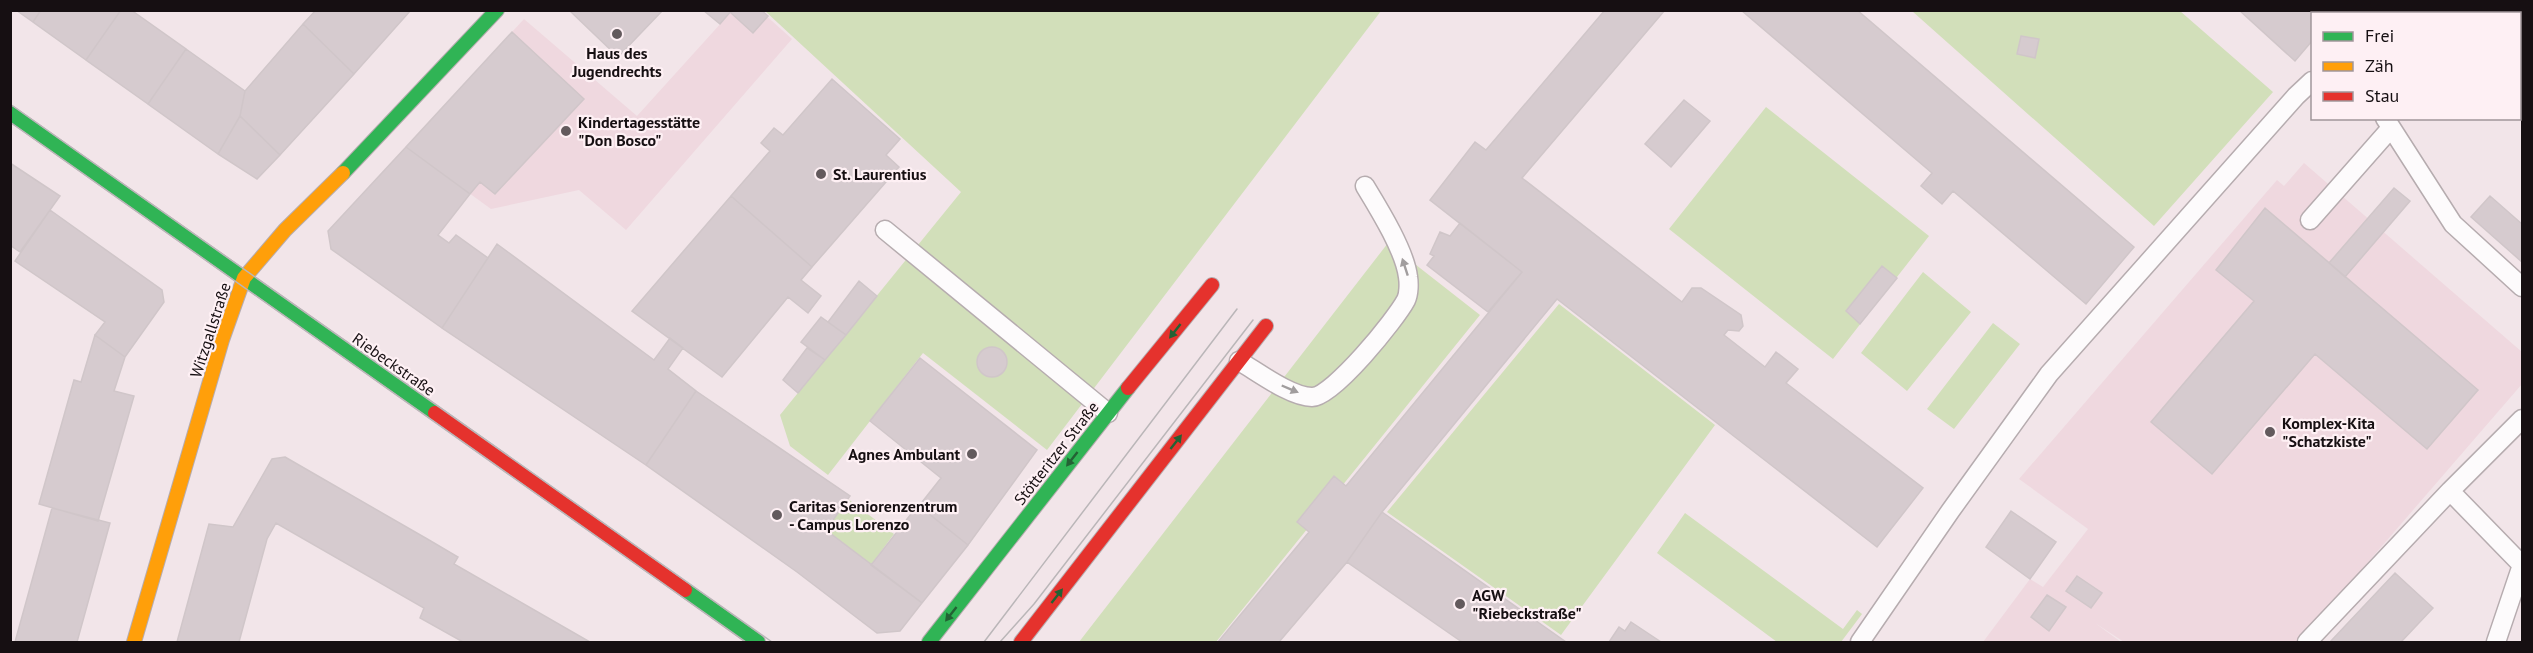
<svg xmlns="http://www.w3.org/2000/svg" width="2533" height="653" viewBox="0 0 2533 653" font-family="'PT Sans',sans-serif">
  <rect width="100%" height="100%" fill="#f2e5e9"/>
  <path fill="#efd8df" d="M 732,11 L 761,11 L 792,39 L 626,230 L 579,190 L 491,209 L 406,147 L 524,19 L 637,116 Z
    M 2304,163 L 2522,352 L 2522,384 L 2299,642 L 2124,642 L 2095,623 L 2121,642 L 1983,642 L 2030,579 L 2043,587 L 2088,529 L 2019,479 L 2277,180 L 2284,186 Z"/>
  <path fill="#d2dfba" d="M 765,11 L 1381,11 L 1047,450 L 923,353 L 828,475 L 790,446 L 780,415 L 961,192 Z
    M 1912,11 L 2180,11 L 2273,92 L 2154,226 Z
    M 1766,107 L 1929,236 L 1833,359 L 1669,229 Z
    M 1388,243 L 1480,315 L 1216,642 L 1079,642 Z
    M 1923,272 L 1971,312 L 1907,391 L 1861,353 Z
    M 1559,304 L 1715,425 L 1561,635 L 1387,512 Z
    M 1993,323 L 2020,344 L 1954,429 L 1927,409 Z
    M 848,499 L 894,534 L 871,565 L 826,530 Z
    M 1685,513 L 1843,629 L 1857,610 L 1862,614 L 1841,642 L 1777,642 L 1657,553 Z"/>
  <path fill="#d6cbcf" stroke="#d0c6c9" stroke-width="1.5" d="M 16,10 L 41,10 L 33,22 Z
    M 41,10 L 121,10 L 86,60 L 33,22 Z
    M 121,10 L 131,10 L 186,49 L 148,104 L 86,60 Z
    M 316,10 L 411,10 L 354,74 L 303,24 Z
    M 569,10 L 663,10 L 618,57 Z
    M 703,10 L 732,10 L 720,24 Z
    M 733,10 L 761,10 L 768,16 L 753,33 L 731,13 Z
    M 1605,10 L 1665,10 L 1522,178 L 1682,302 L 1692,288 L 1701,288 L 1741,315 L 1743,326 L 1739,331 L 1728,330 L 1724,335 L 1765,367 L 1776,352 L 1798,369 L 1786,383 L 1923,488 L 1877,547 L 1557,299 L 1382,512 L 1347,562 L 1279,642 L 1218,642 L 1309,532 L 1297,522 L 1334,476 L 1346,486 L 1522,272 L 1430,200 L 1475,142 L 1486,150 Z
    M 1741,10 L 1857,10 L 2134,247 L 2086,304 L 1953,191 L 1942,204 L 1921,186 L 1932,173 Z
    M 2239,10 L 2340,10 L 2337,14 L 2312,14 L 2312,41 L 2295,61 Z
    M 2440,10 L 2490,10 L 2493,14 L 2437,14 Z
    M 303,24 L 354,74 L 280,155 L 240,116 L 245,91 Z
    M 512,32 L 584,99 L 495,194 L 480,182 L 470,194 L 406,147 Z
    M 2021,36 L 2039,39 L 2035,58 L 2017,54 Z
    M 2521,42 L 2522,43 L 2522,116 L 2520,113 L 2520,45 Z
    M 186,49 L 245,91 L 240,116 L 218,154 L 148,104 Z
    M 832,79 L 900,139 L 886,155 L 899,167 L 812,267 L 731,196 L 770,151 L 761,143 L 774,128 L 783,135 Z
    M 1684,100 L 1710,121 L 1671,167 L 1645,144 Z
    M 240,116 L 280,155 L 257,179 L 218,154 Z
    M 406,147 L 470,194 L 438,235 L 449,243 L 456,235 L 488,258 L 442,328 L 331,249 L 328,231 Z
    M 10,163 L 60,196 L 20,252 L 10,245 Z
    M 2394,188 L 2410,201 L 2345,277 L 2329,263 Z
    M 731,196 L 812,267 L 801,280 L 821,296 L 808,313 L 788,297 L 722,377 L 632,311 Z
    M 2490,196 L 2522,224 L 2522,262 L 2471,217 Z
    M 2265,208 L 2478,390 L 2427,449 L 2315,354 L 2212,474 L 2151,422 L 2254,301 L 2216,270 Z
    M 50,210 L 162,290 L 164,302 L 125,357 L 95,335 L 105,322 L 15,261 Z
    M 1460,223 L 1522,272 L 1488,312 L 1427,265 L 1434,256 L 1430,254 L 1440,232 L 1450,236 Z
    M 497,244 L 654,360 L 670,338 L 683,348 L 668,369 L 696,391 L 646,465 L 442,328 Z
    M 1882,266 L 1897,278 L 1860,324 L 1846,311 Z
    M 859,281 L 877,296 L 846,335 L 828,322 Z
    M 821,317 L 846,335 L 825,360 L 801,342 Z
    M 95,335 L 125,357 L 114,391 L 134,396 L 98,521 L 39,504 L 74,380 L 81,382 Z
    M977 362a15 15 0 1 1 30 0a15 15 0 1 1-30 0Z
    M 807,348 L 825,360 L 798,393 L 783,380 Z
    M 920,358 L 1037,450 L 968,545 L 919,506 L 941,478 L 870,421 Z
    M 696,391 L 850,496 L 826,530 L 922,603 L 900,631 L 877,633 L 797,572 L 646,465 Z
    M 285,457 L 429,540 L 458,557 L 454,564 L 590,642 L 463,642 L 420,618 L 424,608 L 276,523 L 267,539 L 239,642 L 177,642 L 209,524 L 233,527 L 272,459 Z
    M 918,505 L 968,545 L 922,603 L 871,565 Z
    M 52,508 L 110,523 L 77,642 L 15,642 Z
    M 2011,511 L 2056,542 L 2030,579 L 1986,547 Z
    M 1382,512 L 1566,642 L 1462,642 L 1347,562 Z
    M 2395,573 L 2433,608 L 2401,642 L 2330,642 Z
    M 2077,576 L 2102,593 L 2091,608 L 2066,591 Z
    M 2047,595 L 2066,607 L 2049,631 L 2031,617 Z
    M 1631,622 L 1661,642 L 1609,642 L 1619,627 L 1625,631 Z"/>
  <g fill="none" stroke-linecap="round" stroke-linejoin="round">
    <defs>
      <path id="lane" d="M 2379,14 L 2382,10
        M 2385,118 L 2453,224 L 2522,287
        M 2310,220 L 2391,128
        M 885,230 L 1108,413
        M 1239,361 C 1258,372 1291,397 1312,397 C 1333,397 1396,319 1406,300 C 1409,294 1409,283 1408,277 C 1405,251 1379,209 1365,186
        M 2450,491 L 2522,565 L 2496,642
        M 1860,642 L 1951,510 L 2049,374 L 2296,96 L 2312,81
        M 2307,642 L 2450,491 L 2522,419"/>
      <path id="fast" d="M 10,113 L 435,413
        M 343,173 L 497,10
        M 685,590 L 758,642
        M 929,642 L 1128,388"/>
      <path id="slow" d="M 134,642 L 222,340 L 244,278 L 285,230 L 343,173"/>
      <path id="jam" d="M 1128,388 L 1212,285
        M 435,413 L 685,590
        M 1021,642 L 1266,326"/>
    </defs>
    <use href="#lane" stroke="#b6acaf" stroke-width="21"/>
    <use href="#fast" stroke="#b6acaf" stroke-width="16"/>
    <use href="#slow" stroke="#b6acaf" stroke-width="16"/>
    <use href="#jam" stroke="#b6acaf" stroke-width="16"/>
    <use href="#lane" stroke="#fdfbfc" stroke-width="18"/>
    <use href="#fast" stroke="#30b455" stroke-width="14"/>
    <use href="#slow" stroke="#ff9f0a" stroke-width="14"/>
    <use href="#jam" stroke="#e5322d" stroke-width="14"/>
    <path stroke="#bab6b8" stroke-width="1.5" d="M 10,104 L 772,642
      M 10,122 L 746,642
      M 984,642 L 1237,309
      M 1000,642 L 1034,604 L 1253,320"/>
  </g>
  <defs><path id="oneway-solid" d="M-6-.8H1V-3.2L6.5 0L1 3.2V.8H-6Z" transform="scale(1.5)"/></defs>
  <g fill="#a19d9e">
    <use href="#oneway-solid" transform="translate(1405 267) rotate(-108)"/>
    <use href="#oneway-solid" transform="translate(1290 389) rotate(23)"/>
  </g>
  <g fill="#236234">
    <use href="#oneway-solid" transform="translate(1175 331) rotate(128)"/>
    <use href="#oneway-solid" transform="translate(1176 442) rotate(-52)"/>
    <use href="#oneway-solid" transform="translate(1072 459) rotate(128)"/>
    <use href="#oneway-solid" transform="translate(1057 596) rotate(-52)"/>
    <use href="#oneway-solid" transform="translate(951 614) rotate(128)"/>
  </g>
  <g fill="#635a5d" stroke="#fef0f4" stroke-width="2">
    <circle cx="617" cy="34" r="6"/>
    <circle cx="566" cy="131" r="6"/>
    <circle cx="821" cy="174" r="6"/>
    <circle cx="2270" cy="432" r="6"/>
    <circle cx="972" cy="454" r="6"/>
    <circle cx="777" cy="515" r="6"/>
    <circle cx="1460" cy="604" r="6"/>
  </g>
  <g text-anchor="middle" dominant-baseline="central" stroke-width="4.5" stroke-linejoin="round" paint-order="stroke">
    <g font-size="16" font-weight="bold" fill="#160f12" stroke="#fef0f4" text-anchor="start">
      <text x="617" y="53" text-anchor="middle">Haus des<tspan x="617" dy="18">Jugendrechts</tspan></text>
      <text x="578" y="122">Kindertagesstätte<tspan x="578" dy="18">"Don Bosco"</tspan></text>
      <text x="833" y="174">St. Laurentius</text>
      <text x="2282" y="423">Komplex-Kita<tspan x="2282" dy="18">"Schatzkiste"</tspan></text>
      <text x="960" y="454" text-anchor="end">Agnes Ambulant</text>
      <text x="789" y="506">Caritas Seniorenzentrum<tspan x="789" dy="18">- Campus Lorenzo</tspan></text>
      <text x="1472" y="595">AGW<tspan x="1472" dy="18">"Riebeckstraße"</tspan></text>
    </g>
    <g font-size="16" fill="#160f12" stroke="#fef0f4">
      <text transform="translate(210 330) rotate(-72)">Witzgallstraße</text>
      <text transform="translate(394 364) rotate(35)">Riebeckstraße</text>
      <text transform="translate(1056 453) rotate(-52)">Stötteritzer Straße</text>
    </g>
  </g>
  <rect width="2533" height="653" fill="none" stroke="#160f12" stroke-width="24"/>
  <rect x="2311" y="12" width="210" height="108" fill="#fef0f4" stroke="#a1969a" stroke-width="1.5"/>
  <rect x="2323" y="32" width="30" height="9" fill="#30b455" stroke="#a1969a" stroke-width="1.5"/>
  <text x="2365" y="42" font-size="18" fill="#160f12">Frei</text>
  <rect x="2323" y="62" width="30" height="9" fill="#ff9f0a" stroke="#a1969a" stroke-width="1.5"/>
  <text x="2365" y="72" font-size="18" fill="#160f12">Zäh</text>
  <rect x="2323" y="92" width="30" height="9" fill="#e5322d" stroke="#a1969a" stroke-width="1.5"/>
  <text x="2365" y="102" font-size="18" fill="#160f12">Stau</text>
</svg>
